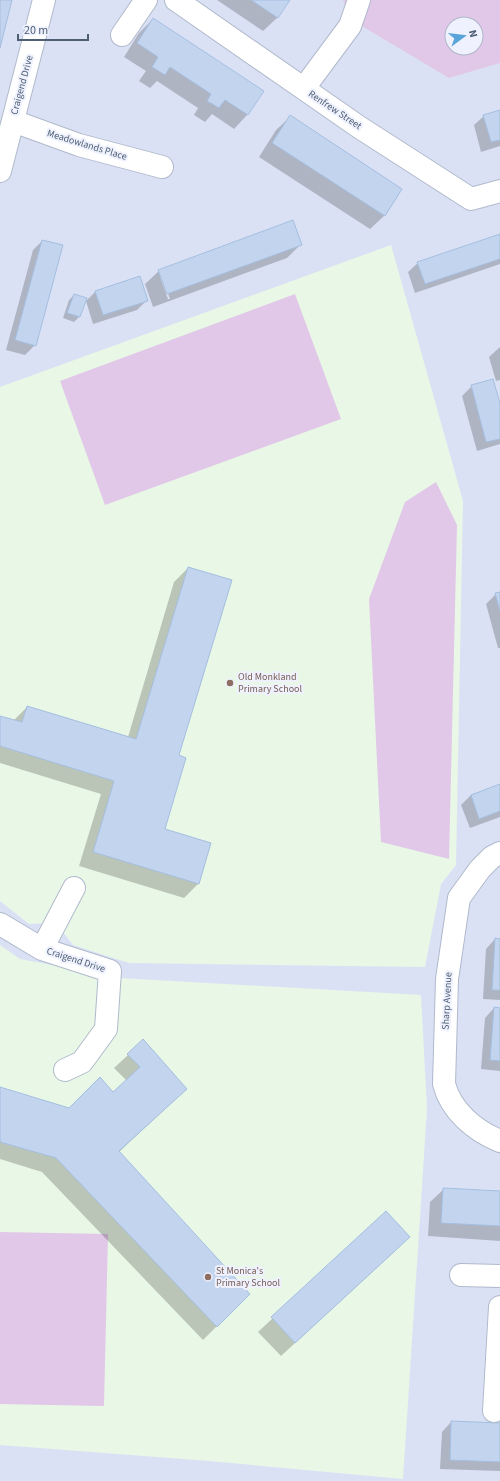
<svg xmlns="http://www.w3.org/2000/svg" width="500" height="1481" viewBox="0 0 500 1481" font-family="'Source Sans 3',sans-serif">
  <rect width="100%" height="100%" fill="#e9edfb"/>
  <path fill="#dbe1f4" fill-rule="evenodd" d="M 0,0 L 500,0 L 500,1481 L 0,1481 ZM 452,24 L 476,24 L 476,48 L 452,48 Z"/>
  <path fill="#e9f7e6" d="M 391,245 L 463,501 L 456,865 L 441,884 L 425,967 L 129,963 L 73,945 L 56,923 L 29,924 L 0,901 L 0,387 Z
    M 0,945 L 20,959 L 119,978 L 421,995 L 427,1109 L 403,1479 L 209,1461 L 0,1445 Z"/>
  <path fill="#e1c8e8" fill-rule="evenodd" d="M 343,0 L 500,0 L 500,63 L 449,78 L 350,19 ZM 452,24 L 476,24 L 476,48 L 452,48 Z
    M 295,294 L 341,419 L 105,505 L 60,381 Z
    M 436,482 L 457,525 L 449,859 L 381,842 L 369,599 L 405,502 Z
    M 0,1232 L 108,1234 L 104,1406 L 0,1404 Z"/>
  <path fill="#0003" fill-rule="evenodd" d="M 217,0 L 289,0 L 277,18 L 263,31 Z
    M 153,19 L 263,91 L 247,115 L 234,129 L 212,114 L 205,122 L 194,115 L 198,108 L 157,81 L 150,88 L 139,81 L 146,71 L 124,57 L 139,33 Z
    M 500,111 L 500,146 L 481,152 L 474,125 L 484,116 Z
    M 290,117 L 401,189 L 384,216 L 370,229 L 259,157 L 276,130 Z
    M 500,235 L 500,264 L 415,293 L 408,272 L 418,263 Z
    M 42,241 L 35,345 L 25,355 L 6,350 L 33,250 Z
    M 301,244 L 287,258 L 153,307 L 145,284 L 159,271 ZM 160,277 L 162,277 L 170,299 L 168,299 Z
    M 95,292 L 146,301 L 137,310 L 93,324 L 86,301 Z
    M 74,295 L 85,299 L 79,317 L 74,322 L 63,318 L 69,300 Z
    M 500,347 L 500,380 L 496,381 L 489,357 Z
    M 472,386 L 500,407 L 500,444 L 477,451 L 462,396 Z
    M 188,568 L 178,756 L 164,830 L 210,844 L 198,884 L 184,898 L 79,866 L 101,794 L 0,763 L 0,717 L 13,721 L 27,707 L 128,737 L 174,582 Z
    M 500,593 L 500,648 L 498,648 L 486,604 L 496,594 Z
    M 500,785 L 500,817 L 470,828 L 461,805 L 471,795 Z
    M 495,939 L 500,940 L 500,1000 L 483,999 L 486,949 Z
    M 494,1008 L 500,1009 L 500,1071 L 481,1069 L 485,1018 Z
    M 128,1055 L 186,1089 L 119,1152 L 249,1294 L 203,1340 L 42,1172 L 0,1159 L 0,1088 L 69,1109 L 113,1094 L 127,1081 L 114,1068 Z
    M 444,1189 L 500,1192 L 500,1241 L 428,1236 L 430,1202 Z
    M 386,1212 L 395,1251 L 281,1356 L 258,1332 Z
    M 451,1422 L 500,1424 L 500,1471 L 440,1469 L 442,1432 Z"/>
  <path fill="#c3d5ee" stroke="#a4bee0" d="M 0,0 L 12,0 L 0,48 Z
    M 251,0 L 290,0 L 278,18 Z
    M 153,18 L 264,91 L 248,115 L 225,100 L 219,108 L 207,101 L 211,94 L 170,67 L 165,75 L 152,67 L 158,57 L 137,43 Z
    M 500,110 L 500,140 L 491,142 L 483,115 Z
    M 290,115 L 402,189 L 385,216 L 272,143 Z
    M 293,220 L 302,245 L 167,294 L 158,270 Z
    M 500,234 L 500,259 L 425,284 L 417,262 Z
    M 42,240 L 63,245 L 36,346 L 15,340 Z
    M 140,276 L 148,301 L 103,315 L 95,291 Z
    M 74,294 L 87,298 L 80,317 L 67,313 Z
    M 493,379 L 500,403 L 500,439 L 486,442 L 471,385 Z
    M 188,567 L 232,580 L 179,755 L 186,758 L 165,829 L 211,843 L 199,884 L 93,852 L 114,781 L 0,746 L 0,716 L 22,722 L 27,706 L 136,739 Z
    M 500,592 L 500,611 L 495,593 Z
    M 500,784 L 500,811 L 479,819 L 471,795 Z
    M 495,938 L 500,939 L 500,990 L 492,990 Z
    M 494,1007 L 500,1008 L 500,1061 L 490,1060 Z
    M 143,1039 L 187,1089 L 119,1151 L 250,1294 L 217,1327 L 56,1158 L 0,1142 L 0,1087 L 69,1108 L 100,1077 L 113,1092 L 140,1067 L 127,1054 Z
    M 443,1188 L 500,1191 L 500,1226 L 441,1223 Z
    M 386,1211 L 410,1237 L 295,1343 L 271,1317 Z
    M 451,1421 L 500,1423 L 500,1462 L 450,1460 Z"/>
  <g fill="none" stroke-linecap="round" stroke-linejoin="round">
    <defs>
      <path id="minor" d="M 176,0 L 359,127 L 471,199 L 500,191
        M 122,35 L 146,0
        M 304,88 L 350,26 L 359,0
        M 13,121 L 79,145 L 162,167
        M 0,171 L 44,0
        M 500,853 L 492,857 L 480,869 L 459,898 L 447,979 L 444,1084 C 451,1111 475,1131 500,1141
        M 0,924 L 42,949 L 110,971 L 106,1029 L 82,1062 L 65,1070
        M 42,949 L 74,888
        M 461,1275 L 500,1276
        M 494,1411 L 500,1307"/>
    </defs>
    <use href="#minor" stroke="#b0bacc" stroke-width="24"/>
    <use href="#minor" stroke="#fff" stroke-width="22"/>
  </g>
  <g fill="#8d6e63" stroke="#eff2fe" stroke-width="1.5">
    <circle cx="230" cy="683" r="4"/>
    <circle cx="208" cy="1277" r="4"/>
  </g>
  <g text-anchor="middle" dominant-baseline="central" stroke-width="4" stroke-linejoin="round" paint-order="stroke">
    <g font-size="10" fill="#4e5f74" stroke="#eff2fe">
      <text transform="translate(22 85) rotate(-75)">Craigend Drive</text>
      <text transform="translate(335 110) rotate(34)">Renfrew Street</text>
      <text transform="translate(87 145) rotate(17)">Meadowlands Place</text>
      <text transform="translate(76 960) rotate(18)">Craigend Drive</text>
      <text transform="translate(447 1001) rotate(-87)">Sharp Avenue</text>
    </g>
    <g font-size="10" fill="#785e54" stroke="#eff2fe" text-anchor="start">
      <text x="238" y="677">Old Monkland<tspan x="238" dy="12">Primary School</tspan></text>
      <text x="216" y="1271">St Monica's<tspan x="216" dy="12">Primary School</tspan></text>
    </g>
  </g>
  <g transform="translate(464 36) rotate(75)"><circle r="19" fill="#eff2fe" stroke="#afb7c7"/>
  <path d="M0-3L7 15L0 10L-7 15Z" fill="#59a5da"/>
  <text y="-6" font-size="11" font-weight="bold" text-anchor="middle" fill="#4e5f74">N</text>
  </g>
  <path d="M18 34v6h70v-6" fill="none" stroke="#4e5f74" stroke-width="2"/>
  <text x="24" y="34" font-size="12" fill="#4e5f74" stroke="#eff2fe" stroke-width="3" paint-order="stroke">20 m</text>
</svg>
